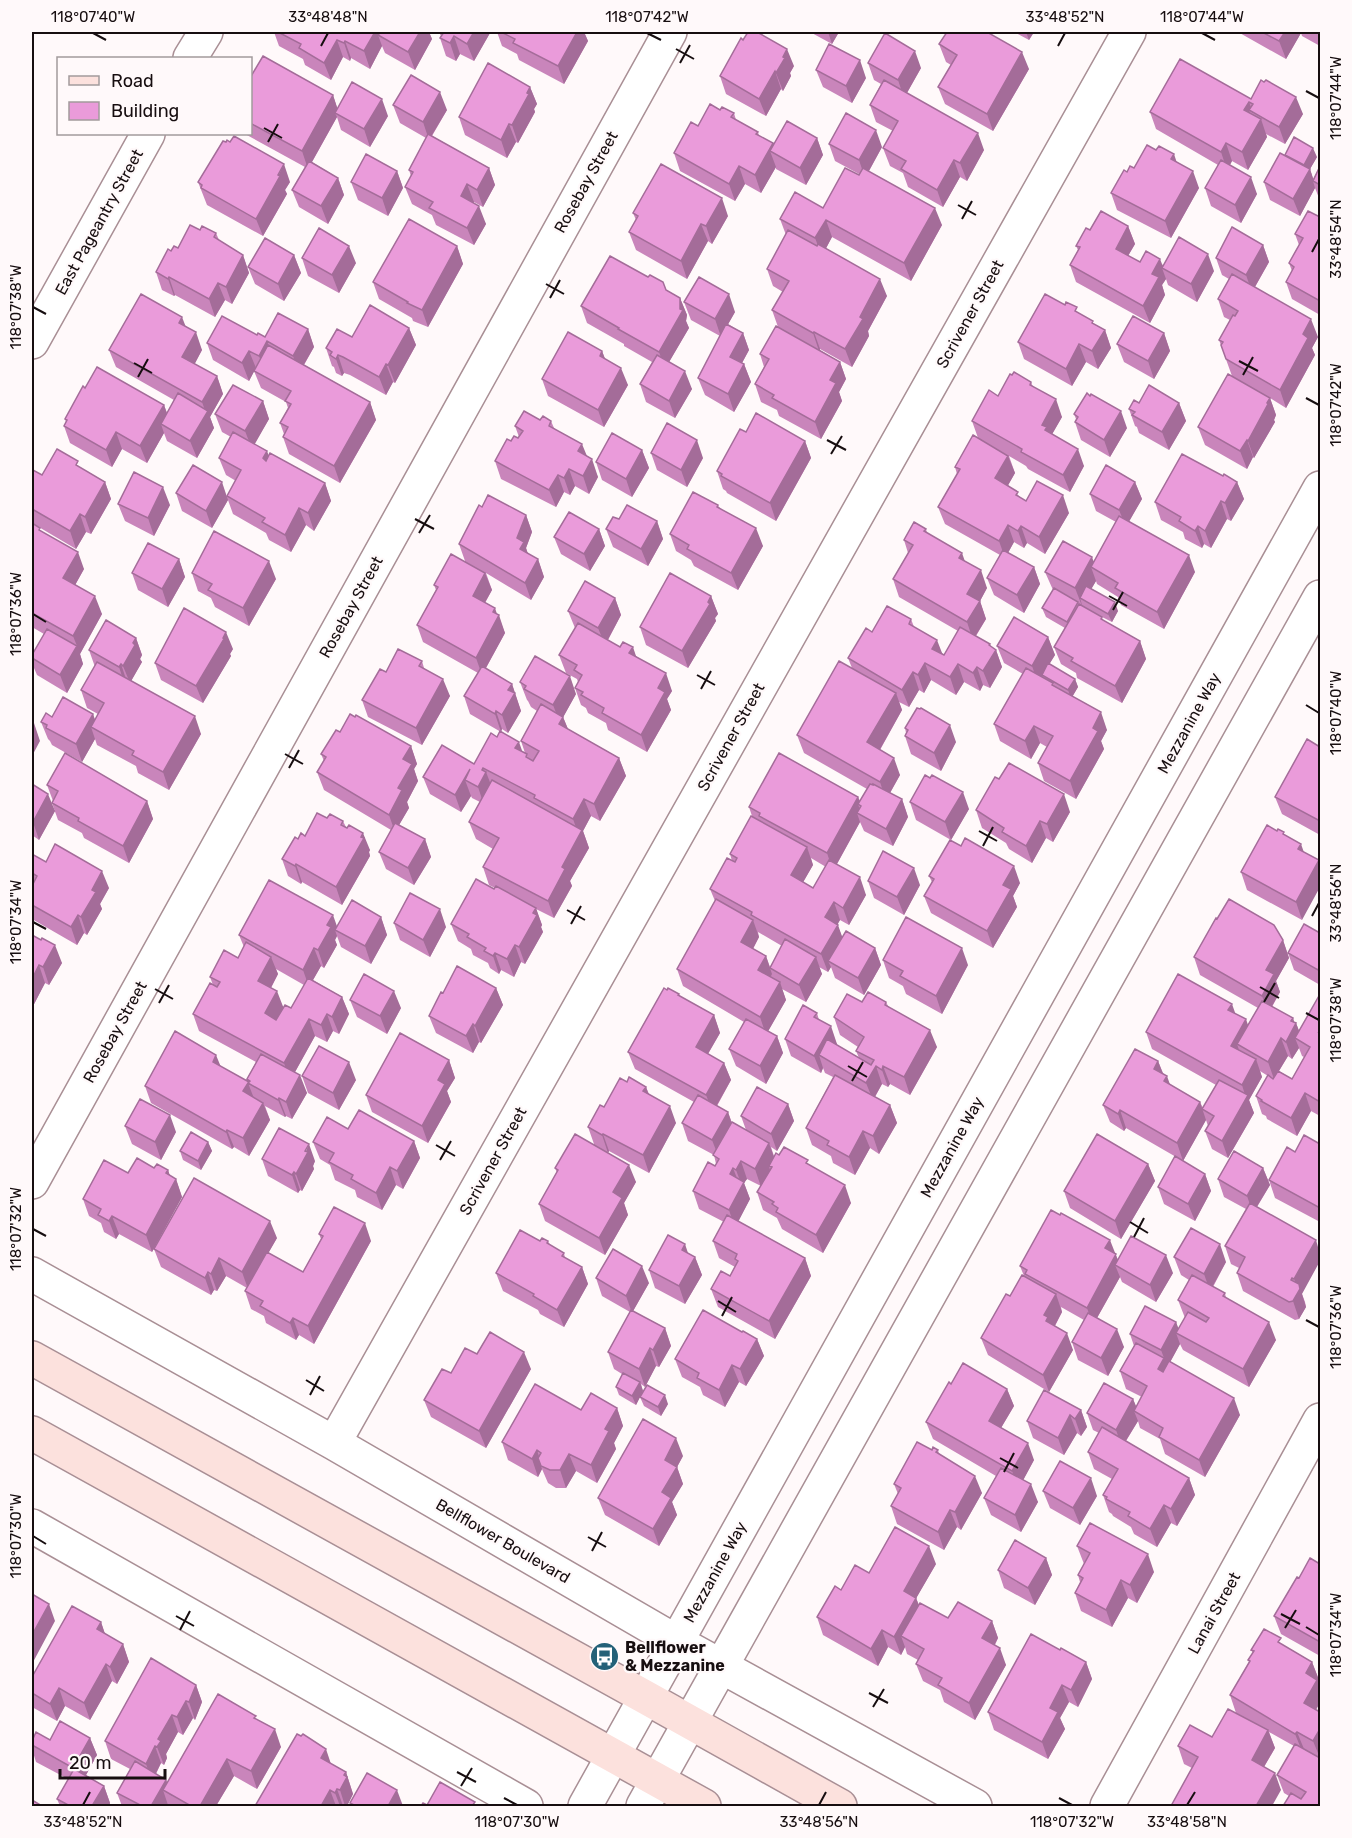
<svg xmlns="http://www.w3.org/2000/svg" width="1352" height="1838" viewBox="0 0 1352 1838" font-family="Rubik,sans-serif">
  <rect width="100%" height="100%" fill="#fff9fa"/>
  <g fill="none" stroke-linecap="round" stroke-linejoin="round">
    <defs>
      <path id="street" d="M 190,58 L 206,32
        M 32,342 L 148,134
        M 32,1182 L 670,32
        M 32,1274 L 334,1443 L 677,1642 L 975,1806
        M 334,1443 L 1129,32
        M 32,1526 L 526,1806
        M 585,1806 L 1320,488
        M 643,1806 L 1320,597
        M 1107,1806 L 1320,1420"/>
      <path id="secondary" d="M 32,1358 L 645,1697 L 840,1806
        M 32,1433 L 704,1806"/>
    </defs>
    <use href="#street" stroke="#a98f95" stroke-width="36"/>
    <use href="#secondary" stroke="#a98f95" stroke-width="36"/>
    <use href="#street" stroke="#fff" stroke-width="33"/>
    <use href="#secondary" stroke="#fce1dd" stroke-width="33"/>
  </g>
  <path fill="#c985bb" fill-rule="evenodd" d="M 274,32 L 429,32 L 432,39 L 415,70 L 385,53 L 382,46 L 370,69 L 351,58 L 350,61 L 343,57 L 331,80 L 305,65 L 303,59 L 279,46 Z
    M 439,32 L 489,32 L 490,33 L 474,61 L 460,54 L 456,61 L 446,56 L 440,38 L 441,36 Z
    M 497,32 L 584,32 L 588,41 L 564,84 L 519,60 L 517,54 L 502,46 Z
    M 810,32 L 839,32 L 832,44 Z
    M 1014,32 L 1034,32 L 1029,40 Z
    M 1238,32 L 1320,32 L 1320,46 L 1302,36 L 1301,33 L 1286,59 Z
    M 939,44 L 1029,69 L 993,131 L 945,104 L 938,87 L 951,65 L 946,62 Z
    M 868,63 L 921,68 L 907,93 L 984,150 L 967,181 L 960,177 L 943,207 L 908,187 L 903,173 L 890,166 L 883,148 L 893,131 L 876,122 L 870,105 L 881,84 L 874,80 Z
    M 794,66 L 790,73 L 791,76 L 783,91 L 781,89 L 766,116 L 726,94 L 720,76 Z
    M 816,70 L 866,78 L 852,103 L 823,87 Z
    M 250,78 L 333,95 L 337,108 L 388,116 L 370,147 L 341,130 L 337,117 L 312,162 L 338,178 L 344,195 L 328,224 L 299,207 L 292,190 L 305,167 L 245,134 L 250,134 Z
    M 530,87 L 537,104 L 534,109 L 535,112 L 518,143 L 516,142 L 507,158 L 465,135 L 459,117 Z
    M 1251,99 L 1303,114 L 1285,144 L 1266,134 L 1267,137 L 1248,170 L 1232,161 L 1230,165 L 1257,194 L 1241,223 L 1211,206 L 1205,188 L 1218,165 L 1156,129 L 1150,112 Z
    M 393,105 L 447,110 L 432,136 L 489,168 L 495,185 L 483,207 L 474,202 L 473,203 L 486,224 L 474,245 L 436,225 L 432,215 L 412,204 L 405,187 L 411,176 L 409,170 L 426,138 L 400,123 Z
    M 720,110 L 734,113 L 736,120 L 758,132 L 759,136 L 773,146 L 817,138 L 823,155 L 806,185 L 776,169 L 776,167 L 761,193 L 745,184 L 735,201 L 680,171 L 674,153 L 698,126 Z
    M 829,144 L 882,147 L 869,171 L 942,225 L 911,281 L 832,237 L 826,248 L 887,296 L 868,331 L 869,336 L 852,367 L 820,349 L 820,350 L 840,362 L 846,379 L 839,392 L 842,401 L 821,439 L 779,416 L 777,410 L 761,402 L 755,384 L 764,367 L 760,354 L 778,327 L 772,310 L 783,292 L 773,286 L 767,269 L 786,235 L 780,219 L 823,208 L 859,174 L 835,161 Z
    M 1285,155 L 1317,157 L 1310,169 L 1313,179 L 1320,166 L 1320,199 L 1319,198 L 1315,188 L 1300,216 L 1270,200 L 1264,182 Z
    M 1176,162 L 1199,188 L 1171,238 L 1117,210 L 1111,193 L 1127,172 L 1134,168 Z
    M 397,171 L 403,188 L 388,216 L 358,200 L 351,182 Z
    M 198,182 L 290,182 L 285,190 L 287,194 L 263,236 L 207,205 Z
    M 633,213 L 728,216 L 712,244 L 708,241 L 687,279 L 636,250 L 629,232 L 636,220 Z
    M 1320,217 L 1320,315 L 1292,299 L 1286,282 L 1292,271 L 1289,263 L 1299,245 L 1295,234 Z
    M 1128,226 L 1135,244 L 1128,256 L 1140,262 L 1214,271 L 1197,302 L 1168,285 L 1166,279 L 1162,285 L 1165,295 L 1150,323 L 1076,282 L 1070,265 L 1078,250 L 1076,246 L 1090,230 Z
    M 200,230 L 216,233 L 219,240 L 243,255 L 249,273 L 232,304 L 225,300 L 215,317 L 175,295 L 174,296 L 162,290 L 156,272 L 171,251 L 178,248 Z
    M 1263,245 L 1269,262 L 1255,287 L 1318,337 L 1312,348 L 1315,355 L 1286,408 L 1270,398 L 1276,415 L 1274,420 L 1275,422 L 1254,458 L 1253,457 L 1247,469 L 1205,445 L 1198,427 L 1232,376 L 1219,340 L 1230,320 L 1224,317 L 1218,299 L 1229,279 L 1222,275 L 1216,258 Z
    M 457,246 L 463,264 L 428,327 L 413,321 L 412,318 L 379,299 L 373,282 Z
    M 294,255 L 301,273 L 284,301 L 255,284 L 248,267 Z
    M 302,258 L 356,263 L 339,293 L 308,276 Z
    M 666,290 L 680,298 L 687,315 L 686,321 L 689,328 L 669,362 L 692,389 L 675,418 L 646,402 L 640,384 L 652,362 L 624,346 L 624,344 L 587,323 L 581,306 Z
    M 684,302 L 735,312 L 728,324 L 743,333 L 749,350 L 742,363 L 744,364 L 751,382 L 734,412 L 705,395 L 698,378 L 720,336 L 691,320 Z
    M 1065,305 L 1079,313 L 1094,324 L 1105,330 L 1111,348 L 1098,369 L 1086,362 L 1072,386 L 1024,359 L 1018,342 Z
    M 186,326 L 202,350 L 194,364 L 217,376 L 223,394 L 210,417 L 214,428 L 197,458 L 167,441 L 164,433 L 147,463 L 122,449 L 112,467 L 70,443 L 64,426 L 66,422 L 65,419 L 85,388 L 164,405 L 167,413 L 174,400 L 116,367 L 109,350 Z
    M 409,328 L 416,345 L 395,383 L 393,382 L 386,395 L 350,375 L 344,373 L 342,376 L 336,373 L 334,367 L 332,366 L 326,348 L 352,337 Z
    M 308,329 L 314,347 L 304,365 L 370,402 L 376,420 L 340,483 L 289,454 L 283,437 L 284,434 L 280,423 L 288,408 L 286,402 L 261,388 L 254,371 L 249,381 L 213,360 L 207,343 L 257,335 L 265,337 Z
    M 1164,333 L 1170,351 L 1154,379 L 1124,362 L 1117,344 Z
    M 602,351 L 605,359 L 628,385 L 604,427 L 548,396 L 542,379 Z
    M 1031,382 L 1033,387 L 1062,417 L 1052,434 L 1084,466 L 1070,492 L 1028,469 L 1026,466 L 1009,456 L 1015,473 L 1008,485 L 1021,498 L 1026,501 L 1069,513 L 1045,554 L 1027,543 L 1024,548 L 1014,542 L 1008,553 L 1034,567 L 1040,584 L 1024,613 L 994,595 L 987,578 L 1000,555 L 945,524 L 938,507 L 957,474 L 955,467 L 978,438 L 972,421 L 998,396 Z
    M 263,401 L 269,419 L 254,444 L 269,456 L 325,483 L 331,501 L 314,531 L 306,525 L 291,552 L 269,540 L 266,533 L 233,514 L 228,500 L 212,528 L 182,511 L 176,493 L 227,496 L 236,481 L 226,475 L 219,458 L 231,437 L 222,432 L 215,414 Z
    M 1139,403 L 1179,403 L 1186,421 L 1169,450 L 1139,433 L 1137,427 L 1135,426 L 1129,409 Z
    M 1074,414 L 1127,428 L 1110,457 L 1081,440 L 1075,422 L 1076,419 Z
    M 540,420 L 551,421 L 554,428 L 587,456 L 598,477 L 589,494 L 575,486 L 570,495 L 564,492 L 556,507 L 501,479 L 495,461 L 511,441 L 518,438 L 519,437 L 515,426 Z
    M 746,432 L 805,441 L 811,458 L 776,521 L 727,493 L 726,491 L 723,489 L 717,471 Z
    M 642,450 L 649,468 L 632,497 L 602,480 L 596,462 Z
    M 651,453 L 703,458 L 687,487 L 657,470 Z
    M 32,472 L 42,475 L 105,482 L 111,499 L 91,534 L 86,532 L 76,549 L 32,523 Z
    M 1223,476 L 1237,482 L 1244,499 L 1231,521 L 1227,519 L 1211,548 L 1204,544 L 1202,548 L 1185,539 L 1183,532 L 1161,520 L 1155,502 Z
    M 1135,482 L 1142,499 L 1129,521 L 1195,572 L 1164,629 L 1121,605 L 1118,597 L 1097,584 L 1096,581 L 1091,589 L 1118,611 L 1112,622 L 1102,617 L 1103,620 L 1140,641 L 1146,659 L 1122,703 L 1077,678 L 1076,673 L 1061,664 L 1054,647 L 1065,628 L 1046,617 L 1042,608 L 1053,590 L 1045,572 L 1094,561 L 1116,522 L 1096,511 L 1090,494 Z
    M 118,504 L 170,505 L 154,536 L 125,521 Z
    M 718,505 L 719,507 L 763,546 L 738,590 L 694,566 L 691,560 L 676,551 L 670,534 Z
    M 482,507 L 526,515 L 532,532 L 526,548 L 528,554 L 538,559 L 544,577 L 531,600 L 486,573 L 492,590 L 485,603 L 497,614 L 505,633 L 486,668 L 512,684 L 521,711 L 508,733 L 502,729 L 501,732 L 470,714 L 464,696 L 478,673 L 423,642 L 417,625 L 436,590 L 434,585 L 465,561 L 459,544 Z
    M 619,519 L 657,521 L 663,539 L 648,566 L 613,547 L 606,529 Z
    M 32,523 L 84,569 L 75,585 L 102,614 L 80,654 L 83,664 L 67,693 L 37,675 L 34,668 L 32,672 L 32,643 L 34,651 L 44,634 L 32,627 Z
    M 599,529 L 605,546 L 590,571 L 561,554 L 554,537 Z
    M 926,529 L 927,533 L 965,562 L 987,588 L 980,601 L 986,619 L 976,636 L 996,650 L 1002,667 L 990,688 L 983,685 L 980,691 L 964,682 L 956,695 L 931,680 L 924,693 L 919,690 L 909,707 L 899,702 L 902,710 L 880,750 L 900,775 L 890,793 L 902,799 L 908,817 L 893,846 L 864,831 L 860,822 L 837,864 L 866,895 L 849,925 L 840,920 L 837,924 L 842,937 L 875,948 L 881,965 L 864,995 L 835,978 L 831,967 L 828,972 L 819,967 L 822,974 L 806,1002 L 782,989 L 786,1000 L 768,1031 L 777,1036 L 783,1053 L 766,1084 L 736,1066 L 729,1049 L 744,1022 L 683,986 L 677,969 L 715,901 L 710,889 L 732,861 L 730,854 L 752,816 L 749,807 L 858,797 L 860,801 L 867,789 L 804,753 L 797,735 L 852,668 L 848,658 L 872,632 L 911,619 L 914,627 L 944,655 L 958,631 L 899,597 L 893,579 L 908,553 L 904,540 ZM 811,858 L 826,867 L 813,888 L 803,882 L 813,865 ZM 758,932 L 782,946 L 770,967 L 766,956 L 753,949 L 759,937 Z
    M 179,559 L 185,577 L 168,607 L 138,590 L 132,573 Z
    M 192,573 L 276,579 L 249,626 L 215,607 L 211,598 L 198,591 Z
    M 711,596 L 718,614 L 715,618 L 716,621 L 688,668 L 646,645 L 640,627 Z
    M 615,598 L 621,615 L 608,640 L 636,656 L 672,691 L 667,699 L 671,710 L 647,752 L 608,730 L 606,723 L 588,713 L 586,708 L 581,705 L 575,688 L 578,682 L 577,679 L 566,673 L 559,655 L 575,628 L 568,611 Z
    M 1048,637 L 1055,655 L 1049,664 L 1075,679 L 1078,687 L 1072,697 L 1107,730 L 1101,741 L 1104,749 L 1076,799 L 1044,781 L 1038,763 L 1047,747 L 1040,743 L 1031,759 L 1000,741 L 994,724 L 1023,674 L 1004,663 L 997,646 Z
    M 136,638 L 142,655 L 140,659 L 142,662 L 131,681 L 201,734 L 169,790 L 138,773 L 136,766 L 97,745 L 95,739 L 82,762 L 52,745 L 50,741 L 48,739 L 41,722 L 52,717 L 93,714 L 95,720 L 98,714 L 87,708 L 81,690 L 95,667 L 89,650 Z
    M 233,649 L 230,654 L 231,656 L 203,703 L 161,680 L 155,663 Z
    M 422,661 L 424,668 L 450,696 L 422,745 L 368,717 L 362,700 L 386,672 Z
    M 520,682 L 576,694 L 563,717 L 568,729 L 619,758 L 626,776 L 600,821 L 591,816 L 583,831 L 589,848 L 570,881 L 572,886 L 554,918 L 536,909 L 542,925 L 541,927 L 543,932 L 525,964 L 521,962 L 514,977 L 501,970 L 499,974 L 490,968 L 488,963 L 473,955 L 471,949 L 458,941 L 451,924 L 495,888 L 489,885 L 483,867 L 493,849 L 476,839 L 469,822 L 480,802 L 472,798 L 471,796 L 461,812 L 430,794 L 423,777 L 522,752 L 525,753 L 521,741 L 537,711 L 531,707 L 528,701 L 527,700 Z
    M 905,728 L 956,742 L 941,771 L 911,754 L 905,736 L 906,733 Z
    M 340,732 L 411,746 L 417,764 L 414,769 L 418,781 L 407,802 L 409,808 L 399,825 L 425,839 L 431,857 L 414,885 L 386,869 L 379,852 L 391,830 L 324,790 L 317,772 L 324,761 L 321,754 Z
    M 1320,747 L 1320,835 L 1282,814 L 1275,797 Z
    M 32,784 L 55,811 L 39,840 L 32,835 Z
    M 47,785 L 147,801 L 153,819 L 129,863 L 84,838 L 82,833 L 58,820 L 52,803 L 53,801 Z
    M 910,802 L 969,809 L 951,840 L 916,820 Z
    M 976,810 L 1070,812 L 1053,842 L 1046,838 L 1032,863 L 1009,849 L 1006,843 L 982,828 Z
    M 327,818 L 343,821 L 346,827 L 370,850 L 369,852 L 370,856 L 342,905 L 302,882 L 301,884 L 288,876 L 282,859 L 298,839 L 305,836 Z
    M 1286,835 L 1302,920 L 1247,890 L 1241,872 Z
    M 32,854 L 46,862 L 109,888 L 100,904 L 102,909 L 87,935 L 84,933 L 77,945 L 32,919 Z
    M 929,876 L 1020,883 L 1013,896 L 1017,907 L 993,948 L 931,913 L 924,896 L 932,882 Z
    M 868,881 L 920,885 L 904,915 L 874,898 Z
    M 381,917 L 387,935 L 371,964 L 341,947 L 337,936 L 335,940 L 337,945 L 324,968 L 321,966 L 313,980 L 342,997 L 349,1014 L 339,1034 L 333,1031 L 327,1042 L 315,1036 L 295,1072 L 307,1093 L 292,1119 L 286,1116 L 285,1117 L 265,1106 L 270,1120 L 249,1156 L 234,1147 L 232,1149 L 151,1103 L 145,1086 L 220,1066 L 247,1081 L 247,1079 L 256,1062 L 199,1031 L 193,1014 L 213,985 L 210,977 L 238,958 L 244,947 L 239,935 L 337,926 ZM 276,969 L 304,985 L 291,1008 L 283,1007 L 271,988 L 278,974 Z
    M 394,923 L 446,927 L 430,957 L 400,940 Z
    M 1320,933 L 1320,985 L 1294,970 L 1288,953 Z
    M 32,935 L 62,963 L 49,985 L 45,983 L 32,1008 Z
    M 1283,940 L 1289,958 L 1276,981 L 1280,992 L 1272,1007 L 1293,1018 L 1294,1022 L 1296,1023 L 1299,1031 L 1320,994 L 1320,1116 L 1311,1111 L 1297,1136 L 1267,1119 L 1266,1116 L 1262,1114 L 1256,1096 L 1268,1076 L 1260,1071 L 1262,1077 L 1249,1100 L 1254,1113 L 1228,1158 L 1212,1149 L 1205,1131 L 1208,1126 L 1206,1120 L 1183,1161 L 1126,1128 L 1124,1131 L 1110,1122 L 1103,1105 L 1158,1061 L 1163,1073 L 1170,1085 L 1200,1102 L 1203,1108 L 1216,1085 L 1152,1049 L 1146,1032 L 1235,1013 L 1248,1025 L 1258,1008 L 1200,975 L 1194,957 ZM 1299,1048 L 1302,1056 L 1304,1057 L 1292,1079 L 1279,1071 L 1288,1056 L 1292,1059 Z
    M 883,960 L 968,965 L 942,1014 L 906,994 L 903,986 L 889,978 Z
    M 496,988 L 503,1005 L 481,1043 L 479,1042 L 473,1053 L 436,1033 L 429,1016 L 443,993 Z
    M 350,1000 L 401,1008 L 387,1034 L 357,1017 Z
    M 862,1002 L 886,1002 L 888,1006 L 937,1047 L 910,1095 L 890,1084 L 888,1087 L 882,1084 L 875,1097 L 890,1105 L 897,1123 L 879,1154 L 870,1148 L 855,1175 L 833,1163 L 831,1156 L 812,1145 L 806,1128 L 833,1077 L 825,1073 L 823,1068 L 821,1073 L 791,1056 L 785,1039 L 817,1013 L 819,1020 L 837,1044 L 836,1045 L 859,1058 L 856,1051 L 858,1047 L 840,1035 L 834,1017 Z
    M 714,1015 L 720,1033 L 708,1054 L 724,1063 L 731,1080 L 717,1106 L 728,1112 L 732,1123 L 746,1130 L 741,1116 L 788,1104 L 794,1121 L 777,1151 L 771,1147 L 774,1156 L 779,1155 L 810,1165 L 851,1203 L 823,1253 L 782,1229 L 777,1218 L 763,1210 L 757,1192 L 761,1186 L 747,1179 L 744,1183 L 750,1199 L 738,1221 L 805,1258 L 811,1276 L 775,1339 L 718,1307 L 711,1289 L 730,1276 L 735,1267 L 719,1258 L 713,1241 L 724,1222 L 699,1209 L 693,1191 L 715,1166 L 716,1164 L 714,1155 L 688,1141 L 682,1123 L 694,1102 L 635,1069 L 628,1052 Z
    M 449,1060 L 455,1078 L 447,1091 L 451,1102 L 428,1143 L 372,1112 L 366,1095 Z
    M 302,1076 L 356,1080 L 339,1110 L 308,1093 Z
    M 627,1082 L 646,1087 L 649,1094 L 676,1123 L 649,1173 L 609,1151 L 608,1153 L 636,1182 L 624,1203 L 628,1215 L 605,1255 L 545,1221 L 539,1204 L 557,1173 L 555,1168 L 594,1144 L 588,1127 Z
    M 125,1126 L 176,1132 L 161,1160 L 132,1144 Z
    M 348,1129 L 414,1141 L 420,1158 L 403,1189 L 396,1185 L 382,1210 L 357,1197 L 355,1190 L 335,1180 L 330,1165 L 320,1159 L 313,1142 Z
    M 208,1142 L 212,1151 L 201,1170 L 183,1160 L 180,1151 Z
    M 1320,1144 L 1320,1222 L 1275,1198 L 1269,1180 L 1295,1152 Z
    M 262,1159 L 315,1161 L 313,1166 L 314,1169 L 302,1191 L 300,1190 L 298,1193 L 268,1176 Z
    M 1148,1164 L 1155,1181 L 1121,1239 L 1070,1208 L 1064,1191 Z
    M 154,1168 L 168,1170 L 170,1176 L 176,1179 L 182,1197 L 152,1252 L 119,1234 L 116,1239 L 104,1232 L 101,1223 L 89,1216 L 83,1199 L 128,1173 Z
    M 1263,1168 L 1270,1185 L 1257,1207 L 1302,1294 L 1305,1302 L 1306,1307 L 1299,1319 L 1295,1320 L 1243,1291 L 1237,1273 L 1239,1268 L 1231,1264 L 1225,1246 L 1246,1209 L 1224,1197 L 1218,1179 Z
    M 1205,1174 L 1211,1191 L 1195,1221 L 1164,1204 L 1158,1187 Z
    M 319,1234 L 371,1241 L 314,1344 L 299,1335 L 296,1340 L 266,1323 L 264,1316 L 251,1309 L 245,1291 L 247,1288 L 226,1276 L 217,1291 L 214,1290 L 211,1295 L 161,1267 L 154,1249 L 277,1238 L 268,1253 L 303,1272 L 321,1239 Z
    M 540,1241 L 548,1241 L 550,1245 L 564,1253 L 565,1258 L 582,1267 L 588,1284 L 564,1327 L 540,1314 L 538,1310 L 503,1291 L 496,1273 Z
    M 688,1253 L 695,1257 L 702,1275 L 685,1304 L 655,1288 L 649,1270 Z
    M 1115,1253 L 1118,1260 L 1173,1273 L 1156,1302 L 1122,1282 L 1120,1277 L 1097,1318 L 1124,1347 L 1108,1376 L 1078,1360 L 1072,1342 L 1084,1320 L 1061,1307 L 1062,1312 L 1055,1326 L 1073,1350 L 1049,1392 L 988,1355 L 981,1338 L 1024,1276 L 1020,1266 Z
    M 1174,1257 L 1226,1262 L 1213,1287 L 1225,1293 L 1226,1298 L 1276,1340 L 1249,1387 L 1183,1350 L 1180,1344 L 1170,1362 L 1240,1415 L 1205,1477 L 1165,1454 L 1160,1439 L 1140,1428 L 1138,1421 L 1126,1441 L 1189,1478 L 1195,1495 L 1177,1526 L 1171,1523 L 1157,1547 L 1134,1534 L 1131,1527 L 1113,1516 L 1112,1514 L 1109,1512 L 1103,1495 L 1112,1479 L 1094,1469 L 1088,1452 L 1099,1433 L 1093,1430 L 1087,1413 L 1133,1399 L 1136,1407 L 1142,1397 L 1126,1389 L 1120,1371 L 1134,1346 L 1130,1334 L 1176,1322 L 1178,1329 L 1185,1318 L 1178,1300 L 1189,1280 L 1181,1275 Z
    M 596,1278 L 649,1283 L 633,1311 L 665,1328 L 671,1346 L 659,1367 L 656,1366 L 645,1387 L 641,1384 L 643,1391 L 636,1405 L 619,1395 L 616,1387 L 622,1374 L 614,1369 L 608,1352 L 630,1312 L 602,1296 Z
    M 742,1332 L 757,1339 L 764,1356 L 746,1386 L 739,1382 L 725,1407 L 703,1395 L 700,1387 L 682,1377 L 675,1359 Z
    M 477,1354 L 531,1369 L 486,1448 L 431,1417 L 424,1400 Z
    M 951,1384 L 1007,1389 L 1014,1406 L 1001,1428 L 1034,1460 L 1023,1480 L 1038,1502 L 1021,1532 L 991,1515 L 984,1498 L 996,1476 L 933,1439 L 926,1422 Z
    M 640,1397 L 668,1404 L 661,1416 L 644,1406 Z
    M 617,1408 L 623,1426 L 614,1443 L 616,1449 L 597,1483 L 576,1471 L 566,1488 L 556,1488 L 548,1483 L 542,1469 L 538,1477 L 508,1460 L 502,1442 L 581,1410 Z
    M 1081,1410 L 1087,1427 L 1081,1436 L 1077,1433 L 1064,1455 L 1033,1438 L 1027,1421 Z
    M 932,1450 L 938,1450 L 939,1454 L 982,1493 L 961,1530 L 957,1527 L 944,1550 L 897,1524 L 891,1506 L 898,1494 L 894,1484 Z
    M 683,1456 L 677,1467 L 683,1484 L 672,1502 L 677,1515 L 659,1546 L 605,1515 L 598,1498 Z
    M 1043,1491 L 1097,1496 L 1080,1525 L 1050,1508 Z
    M 1077,1546 L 1154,1572 L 1137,1603 L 1128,1598 L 1112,1627 L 1081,1611 L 1075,1593 L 1080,1582 L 1078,1575 L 1084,1564 Z
    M 1046,1558 L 1052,1575 L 1035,1605 L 1004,1588 L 998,1570 Z
    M 936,1564 L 916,1598 L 919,1605 L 948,1618 L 992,1621 L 998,1638 L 995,1645 L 1006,1665 L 975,1720 L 944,1702 L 940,1690 L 923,1681 L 916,1664 L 918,1660 L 907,1654 L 905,1647 L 901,1655 L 888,1647 L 878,1666 L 823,1635 L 817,1617 L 841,1590 L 869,1573 Z
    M 1320,1564 L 1320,1656 L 1281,1634 L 1274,1616 L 1299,1578 Z
    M 101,1622 L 105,1634 L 123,1644 L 129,1662 L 117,1684 L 112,1681 L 90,1720 L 65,1706 L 57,1721 L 32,1707 L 32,1677 Z
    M 1283,1645 L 1312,1662 L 1319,1680 L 1318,1682 L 1316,1710 L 1320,1758 L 1320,1806 L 1289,1796 L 1284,1793 L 1277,1775 L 1294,1746 L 1269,1732 L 1275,1748 L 1264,1767 L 1281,1790 L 1192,1768 L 1184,1764 L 1178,1746 L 1212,1737 L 1236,1713 L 1230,1695 L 1249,1662 L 1248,1660 L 1253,1653 L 1251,1650 Z
    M 1060,1650 L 1086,1662 L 1092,1679 L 1078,1707 L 1069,1702 L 1060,1718 L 1065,1729 L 1048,1759 L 994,1730 L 988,1712 Z
    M 196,1685 L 202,1702 L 195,1720 L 193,1718 L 183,1735 L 178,1732 L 166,1754 L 167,1758 L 164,1765 L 161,1763 L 156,1774 L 166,1780 L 168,1783 L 257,1719 L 281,1747 L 257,1789 L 234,1776 L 216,1806 L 169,1806 L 168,1805 L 167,1806 L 122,1806 L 117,1793 L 130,1769 L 111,1759 L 105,1741 Z
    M 90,1738 L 97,1755 L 86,1775 L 104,1786 L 110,1803 L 109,1806 L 60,1806 L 57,1799 L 68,1779 L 36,1762 L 32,1749 L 32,1741 Z
    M 331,1764 L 346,1772 L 353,1794 L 347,1806 L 255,1806 Z"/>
  <path fill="#a46c99" d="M 375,32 L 381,32 L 378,35 L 382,46 L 370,69 L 364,51 Z
    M 420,32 L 429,32 L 432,39 L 415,70 L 408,52 Z
    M 474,32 L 489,32 L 490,33 L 474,61 L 467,44 Z
    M 577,32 L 584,32 L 588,41 L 564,84 L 558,66 Z
    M 828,32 L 839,32 L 832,44 Z
    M 1026,32 L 1034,32 L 1029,40 Z
    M 1285,32 L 1300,32 L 1301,33 L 1286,59 L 1279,41 Z
    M 454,36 L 460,54 L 456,61 L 450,43 Z
    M 337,40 L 343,57 L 331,80 L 324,63 Z
    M 345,41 L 351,58 L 350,61 L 344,43 Z
    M 787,49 L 794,66 L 790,73 L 791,76 L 783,91 L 776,73 L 783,57 Z
    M 915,51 L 921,68 L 904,98 L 898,80 Z
    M 1022,52 L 1029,69 L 993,131 L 987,114 Z
    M 860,60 L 866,78 L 852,103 L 846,86 Z
    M 775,71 L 781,89 L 766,116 L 759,99 Z
    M 530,87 L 537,104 L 534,109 L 535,112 L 518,143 L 512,125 Z
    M 440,92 L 447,110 L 429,140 L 423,122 Z
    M 333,95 L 339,113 L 335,113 L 337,117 L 308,169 L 302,151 Z
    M 1296,97 L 1303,114 L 1285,144 L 1279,127 Z
    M 382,99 L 388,116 L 370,147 L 364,129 Z
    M 1249,102 L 1253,113 L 1249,110 L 1253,122 L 1244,110 Z
    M 1261,119 L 1267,137 L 1248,170 L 1242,152 Z
    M 509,124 L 516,142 L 507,158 L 501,140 Z
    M 876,130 L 882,147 L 865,178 L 859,160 Z
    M 978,133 L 984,150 L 967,181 L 960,163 Z
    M 817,138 L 823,155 L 806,185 L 800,168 Z
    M 773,143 L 777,155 L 770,151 L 776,167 L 761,193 L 755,175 Z
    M 1226,143 L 1232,161 L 1227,170 L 1221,152 Z
    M 1313,148 L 1317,157 L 1310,169 L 1314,181 L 1313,181 L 1315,188 L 1300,216 L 1293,199 L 1304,165 Z
    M 1174,154 L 1180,172 L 1171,159 Z
    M 954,160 L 960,177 L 943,207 L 937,190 Z
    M 284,164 L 290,182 L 285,190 L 287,194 L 263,236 L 256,219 Z
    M 739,166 L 745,184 L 735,201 L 729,184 Z
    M 489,168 L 495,185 L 483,207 L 477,190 Z
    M 397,171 L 403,188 L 388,216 L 382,198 Z
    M 1193,171 L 1199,188 L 1171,238 L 1165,221 Z
    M 1251,177 L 1257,194 L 1241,223 L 1235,205 Z
    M 338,178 L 344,195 L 328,224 L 321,206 Z
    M 467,184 L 474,202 L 467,214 L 461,196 Z
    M 722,198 L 728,216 L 712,244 L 706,226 Z
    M 479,206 L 486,224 L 474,245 L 467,228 Z
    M 935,208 L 942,225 L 911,281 L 904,263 Z
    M 826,220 L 832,237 L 822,256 L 815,238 Z
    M 701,224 L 708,241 L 687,279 L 681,261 Z
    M 1128,226 L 1135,244 L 1122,266 L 1116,249 Z
    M 1263,245 L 1269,262 L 1252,292 L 1246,275 Z
    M 349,246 L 356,263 L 339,293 L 332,275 Z
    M 457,246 L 463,264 L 428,327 L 422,310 Z
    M 1208,254 L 1214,271 L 1197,302 L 1191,284 Z
    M 243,255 L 249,273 L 232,304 L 226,287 Z
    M 294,255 L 301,273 L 284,301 L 278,284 Z
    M 1160,259 L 1164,269 L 1162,268 L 1166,279 L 1162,285 L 1165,295 L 1150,323 L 1143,306 L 1152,274 Z
    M 169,277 L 175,295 L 174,296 L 168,279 Z
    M 880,279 L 887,296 L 868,331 L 869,336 L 852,367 L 845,349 L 860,317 Z
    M 218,283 L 225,300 L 215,317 L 209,299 Z
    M 729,294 L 735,312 L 721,337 L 715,319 Z
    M 680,298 L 687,315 L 686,321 L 689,328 L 665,369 L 659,352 L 680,309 Z
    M 182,317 L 189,335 L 179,323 Z
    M 1311,319 L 1318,337 L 1312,348 L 1315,355 L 1286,408 L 1280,390 L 1303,334 Z
    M 409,328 L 416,345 L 395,383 L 388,365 Z
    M 308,329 L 314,347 L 299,373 L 293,356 Z
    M 1105,330 L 1111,348 L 1098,369 L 1092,351 Z
    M 196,332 L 202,350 L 189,375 L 182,357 Z
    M 814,332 L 820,349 L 819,351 L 813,333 Z
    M 743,333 L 749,350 L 736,374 L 730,357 Z
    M 1164,333 L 1170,351 L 1154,379 L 1148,361 Z
    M 267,341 L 273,358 L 265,373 L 259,356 Z
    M 1079,344 L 1086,362 L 1072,386 L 1066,369 Z
    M 249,351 L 256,368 L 249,381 L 242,363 Z
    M 602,351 L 609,369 L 600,356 Z
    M 338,355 L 344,373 L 342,376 L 336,359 Z
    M 840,362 L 846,379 L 839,392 L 842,401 L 821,439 L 815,422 L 830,380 Z
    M 386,364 L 393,382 L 386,395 L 379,377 Z
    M 744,364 L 751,382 L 734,412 L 728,394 Z
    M 621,368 L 628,385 L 604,427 L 598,410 Z
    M 685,371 L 692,389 L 675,418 L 669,401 Z
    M 217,376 L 223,394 L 210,417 L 214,428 L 197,458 L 190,441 L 206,413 L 202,402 Z
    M 1270,398 L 1276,415 L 1274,420 L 1275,422 L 1254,458 L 1248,441 Z
    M 1056,399 L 1062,417 L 1050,438 L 1042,425 Z
    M 263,401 L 269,419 L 252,449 L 245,431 Z
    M 370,402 L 376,420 L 340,483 L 334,466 Z
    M 1179,403 L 1186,421 L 1169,450 L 1162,432 Z
    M 164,405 L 170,422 L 161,424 L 164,433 L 147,463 L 140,446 Z
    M 1121,411 L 1127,428 L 1110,457 L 1104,440 Z
    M 116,432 L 122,449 L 112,467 L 106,450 Z
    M 697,440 L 703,458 L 687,487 L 681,470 Z
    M 1247,440 L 1253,457 L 1247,469 L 1240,451 Z
    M 805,441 L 811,458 L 776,521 L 770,503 Z
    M 582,444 L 589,461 L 578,451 Z
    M 1078,449 L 1084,466 L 1070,492 L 1063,475 Z
    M 642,450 L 649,468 L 632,497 L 626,479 Z
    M 267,451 L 274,469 L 263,458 Z
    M 1008,456 L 1015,473 L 1002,496 L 995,478 Z
    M 592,459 L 598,477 L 589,494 L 583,476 Z
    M 569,469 L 575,486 L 570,495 L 564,478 Z
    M 558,475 L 564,492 L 556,507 L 549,490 Z
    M 105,482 L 111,499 L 91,534 L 85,517 Z
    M 222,482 L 228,500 L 212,528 L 206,511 Z
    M 1135,482 L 1142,499 L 1126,527 L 1119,510 Z
    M 1237,482 L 1244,499 L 1231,521 L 1225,503 Z
    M 325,483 L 331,501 L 314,531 L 308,513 Z
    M 163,487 L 170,505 L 154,536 L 148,518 Z
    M 1063,495 L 1069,513 L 1045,554 L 1039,537 Z
    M 1221,501 L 1227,519 L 1211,548 L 1205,531 Z
    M 299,508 L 306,525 L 291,552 L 285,535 Z
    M 80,514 L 86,532 L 76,549 L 70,531 Z
    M 526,515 L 532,532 L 526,548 L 530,560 L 526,567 L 517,538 Z
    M 657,521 L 663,539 L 648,566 L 641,549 Z
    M 1008,525 L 1014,542 L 1005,558 L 999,541 Z
    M 1021,526 L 1027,543 L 1024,548 L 1018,531 Z
    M 1198,526 L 1204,544 L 1202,548 L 1195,531 Z
    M 756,528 L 763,546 L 738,590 L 731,573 Z
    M 599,529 L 605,546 L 590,571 L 584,554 Z
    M 78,552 L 84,569 L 69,596 L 63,578 Z
    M 962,553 L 968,570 L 959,558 Z
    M 1189,555 L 1195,572 L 1164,629 L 1157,612 Z
    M 1092,557 L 1097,571 L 1091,567 L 1096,581 L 1085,600 L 1080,598 L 1082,605 L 1082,606 L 1075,588 Z
    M 179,559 L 185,577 L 168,607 L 162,589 Z
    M 538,559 L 544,577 L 531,600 L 525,583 Z
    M 269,561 L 276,579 L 249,626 L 243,608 Z
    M 1034,567 L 1040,584 L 1024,613 L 1017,595 Z
    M 981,570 L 987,588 L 980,601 L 986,619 L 973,640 L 967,622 L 967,594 Z
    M 485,573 L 492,590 L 479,613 L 473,596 Z
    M 95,596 L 102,614 L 80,654 L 83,664 L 67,693 L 60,675 L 77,646 L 73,636 Z
    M 711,596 L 718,614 L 715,618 L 716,621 L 688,668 L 682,651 Z
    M 615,598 L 621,615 L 605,645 L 598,628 Z
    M 1115,602 L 1118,611 L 1112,622 L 1108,614 Z
    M 495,608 L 498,617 L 499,615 L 505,633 L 482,675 L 476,658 Z
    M 226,632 L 233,649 L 230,654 L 231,656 L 203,703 L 196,686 Z
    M 1048,637 L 1055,655 L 1038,683 L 1032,666 Z
    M 136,638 L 142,655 L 140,659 L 142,662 L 130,683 L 123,666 Z
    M 937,640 L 944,658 L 932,649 Z
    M 1140,641 L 1146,659 L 1122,703 L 1115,686 Z
    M 32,643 L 38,661 L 32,658 Z
    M 990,644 L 993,654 L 996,650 L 1002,667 L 990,688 L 983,671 Z
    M 633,647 L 639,665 L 629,653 Z
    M 32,661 L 34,668 L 32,672 Z
    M 925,663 L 931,680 L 924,693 L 918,675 Z
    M 121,664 L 127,682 L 125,685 L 119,667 Z
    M 958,664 L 964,682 L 956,695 L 950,677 Z
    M 977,667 L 983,685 L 980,691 L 973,673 Z
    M 913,672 L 919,690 L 909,707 L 902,690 Z
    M 666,673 L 672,691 L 667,699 L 671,710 L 647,752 L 641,735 L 658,688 Z
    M 570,676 L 576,694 L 560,723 L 553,705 Z
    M 443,679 L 450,696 L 422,745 L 416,728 Z
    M 1075,679 L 1078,687 L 1071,699 L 1068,690 Z
    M 512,684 L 521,711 L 508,733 L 502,715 L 508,690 Z
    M 896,693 L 902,710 L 874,760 L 867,742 Z
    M 496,711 L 502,729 L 501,732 L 495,714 Z
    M 1101,712 L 1107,730 L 1101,741 L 1104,749 L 1076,799 L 1070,781 L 1093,728 Z
    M 93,714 L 99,732 L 91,727 L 95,739 L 82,762 L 76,744 Z
    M 195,716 L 201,734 L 169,790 L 163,772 Z
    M 563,717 L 570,734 L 559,724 Z
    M 34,723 L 40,741 L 32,756 L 32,727 Z
    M 950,725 L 956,742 L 941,771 L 934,753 Z
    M 1034,726 L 1040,743 L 1031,759 L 1025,741 Z
    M 519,742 L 525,759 L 515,748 Z
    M 411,746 L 417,764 L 414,769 L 418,781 L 407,802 L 409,808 L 395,832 L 389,815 L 398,788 L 403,759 Z
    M 619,758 L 626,776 L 600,821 L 594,804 Z
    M 894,758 L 900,775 L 886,800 L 880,782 Z
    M 483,768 L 485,774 L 486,772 L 493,790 L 484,805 L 478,787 Z
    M 470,769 L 465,780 L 471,796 L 461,812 L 455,795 Z
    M 963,792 L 969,809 L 951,840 L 945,822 Z
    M 48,794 L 55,811 L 39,840 L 33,822 Z
    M 1064,794 L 1070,812 L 1053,842 L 1047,824 Z
    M 858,797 L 865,815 L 861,806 L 858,804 L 862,816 L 857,813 L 860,822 L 833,871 L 827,853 Z
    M 584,799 L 591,816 L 583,831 L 589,848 L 570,881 L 572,886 L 554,918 L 548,901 L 562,867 L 579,836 L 573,819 Z
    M 902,799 L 908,817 L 893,846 L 886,829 Z
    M 147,801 L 153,819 L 129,863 L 123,846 Z
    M 1040,821 L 1046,838 L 1032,863 L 1026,846 Z
    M 363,833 L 370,850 L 369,852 L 370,856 L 342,905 L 336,887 Z
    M 425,839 L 431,857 L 414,885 L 408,868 Z
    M 1301,844 L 1307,861 L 1298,849 Z
    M 807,847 L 813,865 L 797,893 L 791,875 Z
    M 1319,860 L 1320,864 L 1320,887 L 1302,920 L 1296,902 Z
    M 296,864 L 302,882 L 301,884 L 295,866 Z
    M 1014,866 L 1020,883 L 1013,896 L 1017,907 L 993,948 L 987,931 L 1003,885 Z
    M 914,868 L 920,885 L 904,915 L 897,897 Z
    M 102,871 L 109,888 L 100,904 L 102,909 L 87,935 L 81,917 L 92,890 Z
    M 860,877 L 866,895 L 849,925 L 843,908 Z
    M 834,902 L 840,920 L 832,935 L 825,917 Z
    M 536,908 L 542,925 L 541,927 L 543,932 L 525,964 L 519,947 Z
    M 440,909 L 446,927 L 430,957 L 423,940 Z
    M 78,915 L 84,933 L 77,945 L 71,927 Z
    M 333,915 L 339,932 L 335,930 L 337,936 L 335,940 L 337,945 L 324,968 L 318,950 L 327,925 Z
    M 381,917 L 387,935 L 371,964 L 365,946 Z
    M 753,920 L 759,937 L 747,960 L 741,942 Z
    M 838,925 L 844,942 L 828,961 L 831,967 L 828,972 L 821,954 Z
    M 1283,940 L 1289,958 L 1276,981 L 1280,992 L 1268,1013 L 1262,996 L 1266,970 Z
    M 55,945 L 62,963 L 49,985 L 43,967 Z
    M 515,945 L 521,962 L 514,977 L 507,959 Z
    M 314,948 L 321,966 L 309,987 L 303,970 Z
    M 875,948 L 881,965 L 864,995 L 858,978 Z
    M 962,948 L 968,965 L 942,1014 L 936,996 Z
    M 495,953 L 501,970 L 499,974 L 493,956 Z
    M 766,956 L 772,974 L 765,988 L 758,970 Z
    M 271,957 L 278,974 L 265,999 L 258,981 Z
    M 816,957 L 822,974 L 806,1002 L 799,985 Z
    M 39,965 L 45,983 L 32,1008 L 32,979 Z
    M 1320,965 L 1320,977 L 1318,970 Z
    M 780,982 L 786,1000 L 766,1035 L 760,1017 Z
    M 496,988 L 503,1005 L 481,1043 L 475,1026 Z
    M 277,991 L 284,1009 L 272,1031 L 265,1013 Z
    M 394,991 L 401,1008 L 387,1034 L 380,1016 Z
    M 342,997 L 349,1014 L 339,1034 L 332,1017 Z
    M 1232,1004 L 1238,1021 L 1228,1010 Z
    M 327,1014 L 333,1031 L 327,1042 L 321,1025 Z
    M 714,1015 L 720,1033 L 702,1064 L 696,1047 Z
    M 1293,1018 L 1295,1025 L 1296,1023 L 1303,1041 L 1295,1038 L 1299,1048 L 1292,1059 L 1286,1042 Z
    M 309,1019 L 315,1036 L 290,1081 L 284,1063 Z
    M 1246,1019 L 1252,1037 L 1237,1044 L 1241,1056 L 1231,1046 Z
    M 473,1024 L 479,1042 L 473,1053 L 466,1036 Z
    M 831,1026 L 837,1044 L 828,1060 L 819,1055 L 823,1068 L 821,1073 L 814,1056 Z
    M 930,1030 L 937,1047 L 910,1095 L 904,1077 Z
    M 777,1036 L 783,1053 L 766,1084 L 760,1066 Z
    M 1281,1038 L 1288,1056 L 1274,1079 L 1268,1062 Z
    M 216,1055 L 223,1072 L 213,1062 Z
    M 1256,1059 L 1262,1077 L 1249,1100 L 1254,1113 L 1228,1158 L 1222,1141 L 1246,1098 L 1242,1085 Z
    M 449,1060 L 455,1078 L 447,1091 L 451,1102 L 428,1143 L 422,1126 L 438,1080 Z
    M 1158,1061 L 1165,1079 L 1154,1069 Z
    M 349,1062 L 356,1080 L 339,1110 L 333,1093 Z
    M 724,1063 L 731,1080 L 713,1112 L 706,1095 Z
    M 876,1066 L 882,1084 L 873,1100 L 866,1083 Z
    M 883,1066 L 890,1084 L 888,1087 L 882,1070 Z
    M 300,1075 L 307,1093 L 292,1119 L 286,1102 Z
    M 1167,1076 L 1173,1093 L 1164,1081 Z
    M 248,1083 L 255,1101 L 243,1091 Z
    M 646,1087 L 652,1104 L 643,1091 Z
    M 1305,1093 L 1311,1111 L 1297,1136 L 1291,1118 Z
    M 279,1098 L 286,1116 L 285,1117 L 278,1100 Z
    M 1200,1102 L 1206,1120 L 1183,1161 L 1177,1143 Z
    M 263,1103 L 270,1120 L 249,1156 L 243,1138 Z
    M 788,1104 L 794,1121 L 777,1151 L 771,1134 Z
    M 890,1105 L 897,1123 L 879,1154 L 873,1136 Z
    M 670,1106 L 676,1123 L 649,1173 L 643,1155 Z
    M 1120,1110 L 1126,1128 L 1124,1131 L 1118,1114 Z
    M 728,1112 L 734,1130 L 719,1158 L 712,1140 Z
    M 170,1115 L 176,1132 L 161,1160 L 155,1142 Z
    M 227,1130 L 234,1147 L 232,1149 L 226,1132 Z
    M 863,1131 L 870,1148 L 855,1175 L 849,1157 Z
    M 603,1134 L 609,1151 L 608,1153 L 602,1135 Z
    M 414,1141 L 420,1158 L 403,1189 L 397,1171 Z
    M 208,1142 L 212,1151 L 201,1170 L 198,1161 Z
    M 769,1143 L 775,1160 L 769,1166 L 770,1170 L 761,1187 L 755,1169 Z
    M 309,1144 L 315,1161 L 313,1166 L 314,1169 L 302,1191 L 296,1174 Z
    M 741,1161 L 747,1179 L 744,1183 L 750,1199 L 735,1228 L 729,1210 L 742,1186 L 736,1170 Z
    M 1148,1164 L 1155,1181 L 1121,1239 L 1115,1221 Z
    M 629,1165 L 636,1182 L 624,1203 L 628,1215 L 605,1255 L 599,1238 L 613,1192 Z
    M 390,1167 L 396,1185 L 382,1210 L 376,1193 Z
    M 733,1168 L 740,1186 L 730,1174 Z
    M 1263,1168 L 1270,1185 L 1253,1213 L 1247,1196 Z
    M 168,1170 L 173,1185 L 176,1179 L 182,1197 L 152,1252 L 146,1235 Z
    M 294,1172 L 300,1190 L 298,1193 L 292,1175 Z
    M 1205,1174 L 1211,1191 L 1195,1221 L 1188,1204 Z
    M 845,1185 L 851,1203 L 823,1253 L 816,1235 Z
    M 112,1216 L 119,1234 L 116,1239 L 109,1221 Z
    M 270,1221 L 277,1238 L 248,1289 L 242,1272 Z
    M 365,1223 L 371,1241 L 314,1344 L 308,1326 Z
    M 1110,1240 L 1121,1268 L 1115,1265 L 1120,1277 L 1093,1325 L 1087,1308 L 1105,1248 Z
    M 1316,1240 L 1320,1254 L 1320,1261 L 1302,1294 L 1306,1307 L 1299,1319 L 1293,1301 L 1291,1280 L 1292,1278 L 1297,1294 L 1299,1292 L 1294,1279 Z
    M 685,1244 L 691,1262 L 682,1250 Z
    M 1220,1244 L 1226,1262 L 1210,1291 L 1204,1274 Z
    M 1166,1255 L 1173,1273 L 1156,1302 L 1150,1285 Z
    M 695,1257 L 702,1275 L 685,1304 L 679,1286 Z
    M 219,1258 L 226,1276 L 217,1291 L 211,1274 Z
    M 805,1258 L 811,1276 L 775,1339 L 769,1321 Z
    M 642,1266 L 649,1283 L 632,1313 L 626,1296 Z
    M 582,1267 L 588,1284 L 564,1327 L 557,1310 Z
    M 208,1272 L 214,1290 L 211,1295 L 205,1278 Z
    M 1056,1294 L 1062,1312 L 1053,1329 L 1053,1338 L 1044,1315 Z
    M 293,1318 L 299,1335 L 296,1340 L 290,1323 Z
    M 1176,1322 L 1181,1335 L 1176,1333 L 1180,1344 L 1167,1368 L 1164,1387 L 1158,1369 L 1164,1358 L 1161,1350 Z
    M 1269,1322 L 1276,1340 L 1249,1387 L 1243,1369 Z
    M 665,1328 L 671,1346 L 659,1367 L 653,1350 Z
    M 1117,1329 L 1124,1347 L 1108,1376 L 1101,1358 Z
    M 1067,1333 L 1073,1350 L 1049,1392 L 1043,1375 Z
    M 757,1339 L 764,1356 L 746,1386 L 740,1369 Z
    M 650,1348 L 656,1366 L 645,1387 L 639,1369 Z
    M 524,1352 L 531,1369 L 486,1448 L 479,1431 Z
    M 732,1365 L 739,1382 L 725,1407 L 719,1390 Z
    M 640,1382 L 643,1391 L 636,1405 L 632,1396 Z
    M 1007,1389 L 1014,1406 L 995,1438 L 989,1421 Z
    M 665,1395 L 668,1404 L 661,1416 L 658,1407 Z
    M 1234,1398 L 1240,1415 L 1205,1477 L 1199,1460 Z
    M 1133,1399 L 1139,1413 L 1134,1411 L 1138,1421 L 1122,1447 L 1116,1430 Z
    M 617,1408 L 623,1426 L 614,1443 L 616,1449 L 597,1483 L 591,1465 L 605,1429 Z
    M 1081,1410 L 1087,1427 L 1081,1436 L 1075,1419 Z
    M 1070,1415 L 1077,1433 L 1064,1455 L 1058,1438 Z
    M 676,1438 L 683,1456 L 677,1467 L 683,1484 L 672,1502 L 677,1515 L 659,1546 L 653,1529 L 662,1492 L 665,1460 Z
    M 1028,1443 L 1034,1460 L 1019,1488 L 1012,1471 Z
    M 537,1450 L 542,1466 L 538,1458 L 542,1469 L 538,1477 L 532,1459 Z
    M 569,1454 L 576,1471 L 566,1488 L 560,1470 Z
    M 975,1476 L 982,1493 L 961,1530 L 955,1512 Z
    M 1091,1478 L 1097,1496 L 1080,1525 L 1073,1508 Z
    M 1189,1478 L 1195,1495 L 1177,1526 L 1171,1509 Z
    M 1031,1484 L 1038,1502 L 1021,1532 L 1015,1515 Z
    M 1164,1505 L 1171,1523 L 1157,1547 L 1150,1529 Z
    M 950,1510 L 957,1527 L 944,1550 L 938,1532 Z
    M 929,1546 L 936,1564 L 910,1609 L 904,1591 Z
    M 1148,1554 L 1154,1572 L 1137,1603 L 1130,1585 Z
    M 1046,1558 L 1052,1575 L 1035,1605 L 1028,1588 Z
    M 1121,1580 L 1128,1598 L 1112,1627 L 1106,1610 Z
    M 916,1598 L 923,1616 L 901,1636 L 905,1647 L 901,1655 L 894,1637 Z
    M 49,1604 L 55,1621 L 32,1664 L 32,1635 Z
    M 992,1621 L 998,1638 L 989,1655 L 982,1638 Z
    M 101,1622 L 107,1640 L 97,1629 Z
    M 882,1630 L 888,1647 L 878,1666 L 871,1649 Z
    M 123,1644 L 129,1662 L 117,1684 L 110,1667 Z
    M 1000,1648 L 1006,1665 L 975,1720 L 969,1703 Z
    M 1086,1662 L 1092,1679 L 1078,1707 L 1071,1690 Z
    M 1312,1662 L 1319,1680 L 1318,1682 L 1320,1689 L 1320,1703 L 1310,1720 L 1304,1703 L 1306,1673 Z
    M 106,1664 L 112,1681 L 90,1720 L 84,1703 Z
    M 196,1685 L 202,1702 L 195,1720 L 189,1702 Z
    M 1062,1685 L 1069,1702 L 1060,1718 L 1065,1729 L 1048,1759 L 1042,1742 L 1050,1708 Z
    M 59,1688 L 65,1706 L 57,1721 L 50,1704 Z
    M 186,1701 L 193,1718 L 183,1735 L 177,1717 Z
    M 172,1715 L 178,1732 L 166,1754 L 167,1758 L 164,1765 L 157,1747 L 158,1739 Z
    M 275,1729 L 281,1747 L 257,1789 L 251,1771 Z
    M 1320,1729 L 1320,1758 L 1313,1741 Z
    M 1268,1730 L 1275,1748 L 1258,1777 L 1252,1760 Z
    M 1297,1732 L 1304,1749 L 1302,1751 L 1295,1734 Z
    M 90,1738 L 97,1755 L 80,1786 L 73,1768 Z
    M 155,1746 L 161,1763 L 152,1781 L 146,1764 Z
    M 326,1749 L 332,1767 L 321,1758 Z
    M 227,1759 L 234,1776 L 216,1806 L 200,1806 Z
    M 346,1772 L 353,1794 L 347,1806 L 345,1806 L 340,1790 Z
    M 1275,1773 L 1281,1790 L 1272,1806 L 1256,1806 Z
    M 166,1780 L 172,1796 L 163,1790 L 168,1805 L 167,1806 L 151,1806 Z
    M 104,1786 L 110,1803 L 109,1806 L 92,1806 Z
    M 337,1789 L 343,1806 L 340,1806 L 335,1793 Z
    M 330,1790 L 336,1806 L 321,1806 Z
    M 397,1790 L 403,1806 L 388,1806 Z"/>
  <path fill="#ea9bda" stroke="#a46c99" stroke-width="1.5" d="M 278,32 L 375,32 L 364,51 L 345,41 L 344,43 L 337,40 L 324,63 L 299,48 L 301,44 Z
    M 381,32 L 420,32 L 408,52 L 378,35 Z
    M 444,32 L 474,32 L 467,44 L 454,36 L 450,43 L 440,38 Z
    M 501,32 L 577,32 L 558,66 L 513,43 L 515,39 Z
    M 748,32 L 757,32 L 787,49 L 783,57 L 785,58 L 776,73 L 775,71 L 759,99 L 720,76 L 741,38 L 743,40 Z
    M 947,32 L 987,32 L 1022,52 L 987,114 L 938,87 L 957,55 L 939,44 Z
    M 1262,32 L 1285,32 L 1279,41 Z
    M 885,33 L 915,51 L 898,80 L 868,63 Z
    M 829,44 L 860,60 L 846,86 L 816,70 Z
    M 263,56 L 333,95 L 302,151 L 250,123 L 250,78 Z
    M 1180,59 L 1251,99 L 1261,80 L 1264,82 L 1266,80 L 1296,97 L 1279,127 L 1249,110 L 1253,104 L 1249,102 L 1244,110 L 1261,119 L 1242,152 L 1226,143 L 1221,152 L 1150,112 Z
    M 488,63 L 530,87 L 527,93 L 529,94 L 512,125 L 509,124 L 501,140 L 459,117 Z
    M 411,75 L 440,92 L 423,122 L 393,105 Z
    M 884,80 L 978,133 L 960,163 L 954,160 L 937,190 L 901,169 L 906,161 L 883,148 L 898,121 L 870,105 Z
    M 352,82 L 382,99 L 364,129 L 335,113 Z
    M 710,104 L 720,110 L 722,107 L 734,113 L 731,117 L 758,132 L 756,134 L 773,143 L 755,175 L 739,166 L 729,184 L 674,153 L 691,122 L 698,126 Z
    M 846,113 L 876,130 L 859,160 L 829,144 Z
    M 787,121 L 817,138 L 800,168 L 770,151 Z
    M 428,134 L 489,168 L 477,190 L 467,184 L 461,196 L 479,206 L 467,228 L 429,208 L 433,202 L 405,187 L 413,172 L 409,170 Z
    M 234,136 L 284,164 L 278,175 L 280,176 L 256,219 L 201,188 L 202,185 L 198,182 L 223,141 L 226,142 L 227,140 L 230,142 Z
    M 1294,137 L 1313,148 L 1304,165 L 1285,155 Z
    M 1147,145 L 1156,150 L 1159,146 L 1174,154 L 1171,159 L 1193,171 L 1165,221 L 1111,193 L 1124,170 L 1127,172 L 1130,166 L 1134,168 Z
    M 1280,153 L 1310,169 L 1293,199 L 1264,182 Z
    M 366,154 L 397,171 L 382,198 L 351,182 Z
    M 1221,160 L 1251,177 L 1235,205 L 1205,188 Z
    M 309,161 L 338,178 L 321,206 L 292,190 Z
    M 661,164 L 722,198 L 706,226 L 701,224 L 681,261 L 629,232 L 638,216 L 633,213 Z
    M 1320,166 L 1320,185 L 1313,181 Z
    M 845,168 L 859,175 L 863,168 L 935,208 L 904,263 L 826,220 L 815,238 L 780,219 L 795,192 L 823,208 Z
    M 1101,211 L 1128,226 L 1116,249 L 1140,262 L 1146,251 L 1160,259 L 1152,274 L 1159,277 L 1143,306 L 1070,265 L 1080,247 L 1076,246 L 1086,228 L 1090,230 Z
    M 1308,211 L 1320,217 L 1320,301 L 1286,282 L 1294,267 L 1289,263 L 1303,238 L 1295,234 Z
    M 409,219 L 457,246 L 422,310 L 407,303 L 408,302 L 373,282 Z
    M 190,225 L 200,230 L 202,226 L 216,233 L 214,237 L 243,255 L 226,287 L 218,283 L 209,299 L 169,277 L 168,279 L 156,272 L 168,249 L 171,251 L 174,246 L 178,248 Z
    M 1232,227 L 1263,245 L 1246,275 L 1216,258 Z
    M 319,228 L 349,246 L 332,275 L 302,258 Z
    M 788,230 L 817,246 L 818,244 L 880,279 L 860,317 L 863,319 L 845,349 L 814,332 L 813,333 L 772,310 L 789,281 L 767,269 Z
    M 1179,237 L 1208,254 L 1191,284 L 1162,268 Z
    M 265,238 L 294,255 L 278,284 L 248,267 Z
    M 610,256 L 648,277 L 650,275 L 663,282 L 666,290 L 680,298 L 680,309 L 683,310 L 659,352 L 618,329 L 619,328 L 581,306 Z
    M 1232,274 L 1311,319 L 1303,334 L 1308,338 L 1280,390 L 1226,359 L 1221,345 L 1223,342 L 1219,340 L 1233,315 L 1235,316 L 1238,311 L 1218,299 Z
    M 699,277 L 729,294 L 715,319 L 684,302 Z
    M 141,294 L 182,317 L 179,323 L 196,332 L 182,357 L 217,376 L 202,402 L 109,350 Z
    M 1045,294 L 1065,305 L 1066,302 L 1077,307 L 1075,311 L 1093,321 L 1092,323 L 1105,330 L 1092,351 L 1079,344 L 1066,369 L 1018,342 Z
    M 370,305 L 409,328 L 388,365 L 386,364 L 379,377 L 343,357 L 338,355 L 336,359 L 330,355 L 332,352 L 326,348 L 337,329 L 352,337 Z
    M 278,313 L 308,329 L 293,356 L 267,341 L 259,356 L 249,351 L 242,363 L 207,343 L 222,316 L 257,335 L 258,333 L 265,337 Z
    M 1133,316 L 1164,333 L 1148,361 L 1117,344 Z
    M 726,324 L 743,333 L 730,357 L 744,364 L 728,394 L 698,378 Z
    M 776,326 L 840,362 L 830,380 L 836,383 L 815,422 L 772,398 L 774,395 L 755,384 L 769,359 L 760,354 Z
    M 568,332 L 602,351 L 600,356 L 621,368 L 598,410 L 542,379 Z
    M 268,345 L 370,402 L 334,466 L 283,437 L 288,427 L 280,423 L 291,404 L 285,401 L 291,391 L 254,371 Z
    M 657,355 L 685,371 L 669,401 L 640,384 Z
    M 97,367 L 164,405 L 140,446 L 116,432 L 106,450 L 64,426 L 67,420 L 65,419 L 83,386 L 85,388 Z
    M 1014,372 L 1031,382 L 1030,385 L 1056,399 L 1042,425 L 1047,427 L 1045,430 L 1078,449 L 1063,475 L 1021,452 L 1022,449 L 972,421 L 989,390 L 998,396 L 1010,374 L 1012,375 Z
    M 1228,374 L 1270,398 L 1267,403 L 1268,404 L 1248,441 L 1247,440 L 1240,451 L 1198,427 Z
    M 233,385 L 263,401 L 245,431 L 215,414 Z
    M 1149,385 L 1179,403 L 1162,432 L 1132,415 L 1135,412 L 1129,409 L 1134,400 L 1139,403 Z
    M 178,393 L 208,411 L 190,441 L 161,424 Z
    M 1087,393 L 1090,396 L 1091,394 L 1121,411 L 1104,440 L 1075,422 L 1078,417 L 1074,414 Z
    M 524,411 L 540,420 L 543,416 L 551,421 L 549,426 L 582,444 L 578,451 L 592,459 L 583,476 L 569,469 L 564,478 L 558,475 L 549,490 L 495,461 L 507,439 L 511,441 L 514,436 L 518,438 L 523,431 L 515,426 Z
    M 756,413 L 805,441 L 770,503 L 721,476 L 722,474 L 717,471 L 740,429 L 746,432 Z
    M 667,423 L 697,440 L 681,470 L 651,453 Z
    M 233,432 L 267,451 L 263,458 L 266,461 L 270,453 L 325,483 L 308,513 L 299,508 L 285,535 L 262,522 L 265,518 L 227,496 L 241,470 L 219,458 Z
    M 612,433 L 642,450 L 626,479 L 596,462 Z
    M 973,435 L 1008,456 L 995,478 L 1018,492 L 1016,495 L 1026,501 L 1037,481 L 1063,495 L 1039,537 L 1021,526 L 1018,531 L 1008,525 L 999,541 L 938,507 L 960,469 L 955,467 Z
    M 57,449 L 78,461 L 76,465 L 105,482 L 85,517 L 80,514 L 70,531 L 32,509 L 32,472 L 33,470 L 42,475 Z
    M 1182,454 L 1223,476 L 1224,474 L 1237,482 L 1225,503 L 1221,501 L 1205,531 L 1198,526 L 1195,531 L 1179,521 L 1181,517 L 1155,502 Z
    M 193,465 L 222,482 L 206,511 L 176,493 Z
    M 1106,465 L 1135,482 L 1119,510 L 1090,494 Z
    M 134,472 L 163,487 L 148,518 L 118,504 Z
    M 693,492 L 718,505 L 717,507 L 756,528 L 731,573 L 687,549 L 689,545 L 670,534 Z
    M 488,495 L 526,515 L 517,538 L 524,542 L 520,549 L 538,559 L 525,583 L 459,544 L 479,505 L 482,507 Z
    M 627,505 L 657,521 L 641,549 L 606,529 L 613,517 L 619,519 Z
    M 569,512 L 599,529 L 584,554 L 554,537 Z
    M 1119,516 L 1189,555 L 1157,612 L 1115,588 L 1118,583 L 1091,567 Z
    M 914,522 L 926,529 L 924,531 L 962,553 L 959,558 L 981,570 L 967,594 L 980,601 L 967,622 L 893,579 L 913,545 L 904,540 Z
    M 32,523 L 40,528 L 39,530 L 78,552 L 63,578 L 95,596 L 73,636 L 32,613 Z
    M 214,531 L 269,561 L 243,608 L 208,590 L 212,584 L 192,573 Z
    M 1063,541 L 1092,557 L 1075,588 L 1045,572 Z
    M 148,543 L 179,559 L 162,589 L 132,573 Z
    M 1003,550 L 1034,567 L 1017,595 L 987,578 Z
    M 451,554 L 485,573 L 473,596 L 495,608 L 493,612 L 499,615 L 476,658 L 417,625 L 438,587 L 434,585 Z
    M 670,573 L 711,596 L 708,602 L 710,604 L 682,651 L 640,627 Z
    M 585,581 L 615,598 L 598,628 L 568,611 Z
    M 1086,586 L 1115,602 L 1108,614 L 1080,598 Z
    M 1054,588 L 1078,602 L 1067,622 L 1042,608 Z
    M 1079,604 L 1102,617 L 1101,619 L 1140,641 L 1115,686 L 1071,661 L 1073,658 L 1054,647 Z
    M 887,606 L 911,619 L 909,624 L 937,640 L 932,649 L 944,655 L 960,627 L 990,644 L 989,645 L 996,650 L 983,671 L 977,667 L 973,673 L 958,664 L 950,677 L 925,663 L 918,675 L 913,672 L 902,690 L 848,658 L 866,628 L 872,632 Z
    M 184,608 L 226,632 L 223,638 L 224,639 L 196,686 L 155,663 Z
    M 1014,617 L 1048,637 L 1032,666 L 997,646 Z
    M 106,620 L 136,638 L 133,643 L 135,645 L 123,666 L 121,664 L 119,667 L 89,650 Z
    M 578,623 L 620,647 L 623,642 L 633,647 L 629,653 L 666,673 L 658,688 L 665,692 L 641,735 L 602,713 L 604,708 L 581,695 L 583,692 L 575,688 L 582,675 L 574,670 L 577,665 L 559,655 Z
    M 47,629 L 77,646 L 60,675 L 32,658 L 32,655 Z
    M 398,649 L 422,661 L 419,666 L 443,679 L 416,728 L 362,700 L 380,669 L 386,672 Z
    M 535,656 L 570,676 L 553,705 L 524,689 L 526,686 L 520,682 Z
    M 839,661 L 896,693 L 867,742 L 894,758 L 880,782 L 797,735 Z
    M 97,662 L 195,716 L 163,772 L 132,755 L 134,751 L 91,727 L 104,703 L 81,690 Z
    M 1048,663 L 1075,679 L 1068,690 L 1042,675 Z
    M 482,666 L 512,684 L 508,690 L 515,693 L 502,715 L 496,711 L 495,714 L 464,696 Z
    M 1026,668 L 1053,683 L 1052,685 L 1101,712 L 1093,728 L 1098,731 L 1070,781 L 1038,763 L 1053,736 L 1034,726 L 1025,741 L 994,724 Z
    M 63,697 L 93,714 L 76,744 L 46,728 L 47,725 L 41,722 L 46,713 L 52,717 Z
    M 541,704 L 563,717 L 559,724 L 619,758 L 594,804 L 584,799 L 573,819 L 534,798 L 535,795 L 483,768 L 482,770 L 486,772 L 478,787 L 465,780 L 470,769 L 455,795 L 423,777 L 442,745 L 474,764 L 491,733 L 497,737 L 500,731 L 519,742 L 515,748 L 527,754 L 526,757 L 533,761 L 539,751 L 521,741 Z
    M 917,708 L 920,709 L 921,708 L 950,725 L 934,753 L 905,736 L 908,730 L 905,728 Z
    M 350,714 L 355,717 L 356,715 L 411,746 L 403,759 L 412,764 L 398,788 L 402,790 L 389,815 L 317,772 L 326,757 L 321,754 L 336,730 L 340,732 Z
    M 1307,739 L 1320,747 L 1320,821 L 1275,797 Z
    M 65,753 L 147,801 L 123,846 L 78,821 L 79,818 L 52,803 L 58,791 L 47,785 Z
    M 779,753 L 858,797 L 827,853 L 759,816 L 760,813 L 749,807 Z
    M 1009,763 L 1064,794 L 1047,824 L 1040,821 L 1026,846 L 1002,832 L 1004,828 L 976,810 L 995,777 L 999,779 Z
    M 925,775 L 930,778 L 932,775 L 963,792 L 945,822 L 910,802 Z
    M 492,780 L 582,830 L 562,867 L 565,869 L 548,901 L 483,867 L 499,838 L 469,822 Z
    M 32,784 L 48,794 L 33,822 L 32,821 Z
    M 870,784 L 873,785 L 873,784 L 902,799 L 886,829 L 857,813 L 861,806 L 858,804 Z
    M 317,813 L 327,818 L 330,814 L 343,821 L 341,825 L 347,828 L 349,825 L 363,833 L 361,837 L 364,838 L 336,887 L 296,864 L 295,866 L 282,859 L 295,837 L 298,839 L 301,833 L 305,836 Z
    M 751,816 L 807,847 L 791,875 L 813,888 L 829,860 L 860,877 L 843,908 L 834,902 L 825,917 L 838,925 L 821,954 L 751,915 L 752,912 L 710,889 L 727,858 L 735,862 L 737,858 L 730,854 Z
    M 395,823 L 425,839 L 408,868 L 379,852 Z
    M 1267,825 L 1277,831 L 1278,829 L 1284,832 L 1283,834 L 1301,844 L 1298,849 L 1319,860 L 1296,902 L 1241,872 Z
    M 965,838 L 1014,866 L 1003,885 L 1011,889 L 987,931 L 924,896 L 934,879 L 929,876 L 950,840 L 961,846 Z
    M 55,844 L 102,871 L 92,890 L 96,892 L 81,917 L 78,915 L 71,927 L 32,905 L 32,886 L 37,876 L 32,873 L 32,854 L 46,862 Z
    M 883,851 L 914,868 L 897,897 L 868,881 Z
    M 476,879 L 494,889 L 496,886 L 536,908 L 533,913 L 537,915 L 519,947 L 515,945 L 507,959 L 495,953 L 493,956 L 484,951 L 486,948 L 467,937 L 469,934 L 451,924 Z
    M 269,880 L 333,915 L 327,925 L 331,927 L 318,950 L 314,948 L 303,970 L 239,935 Z
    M 410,893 L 440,909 L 423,940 L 394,923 Z
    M 716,899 L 753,920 L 741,942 L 766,956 L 758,970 L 780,982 L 760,1017 L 677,969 Z
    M 1229,899 L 1274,925 L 1283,940 L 1266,970 L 1274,974 L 1262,996 L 1194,957 L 1216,918 L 1217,919 Z
    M 352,900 L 381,917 L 365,946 L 335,930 Z
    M 906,917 L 962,948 L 936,996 L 900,976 L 903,971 L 883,960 Z
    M 1304,924 L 1320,933 L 1320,965 L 1318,970 L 1288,953 Z
    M 846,931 L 875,948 L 858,978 L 828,961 Z
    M 32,935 L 41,940 L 42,938 L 55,945 L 43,967 L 39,965 L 32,979 Z
    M 785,939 L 816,957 L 799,985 L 770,968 Z
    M 246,942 L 271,957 L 258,981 L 277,991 L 265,1013 L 276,1020 L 285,1005 L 291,1008 L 308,978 L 342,997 L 332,1017 L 327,1014 L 321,1025 L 309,1019 L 284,1063 L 193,1014 L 210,983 L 217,987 L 220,982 L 210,977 L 224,950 L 238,958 Z
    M 457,966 L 496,988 L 475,1026 L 473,1024 L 466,1036 L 429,1016 L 441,992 L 443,993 Z
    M 364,974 L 394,991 L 380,1016 L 350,1000 Z
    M 1178,974 L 1232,1004 L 1228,1010 L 1246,1019 L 1231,1046 L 1256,1059 L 1242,1085 L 1146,1032 Z
    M 664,988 L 667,990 L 668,988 L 679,994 L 678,995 L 714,1015 L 696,1047 L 724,1063 L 706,1095 L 628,1052 Z
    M 868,992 L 886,1002 L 885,1005 L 930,1030 L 904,1077 L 883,1066 L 882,1070 L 876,1066 L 866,1083 L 819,1055 L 827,1039 L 871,1065 L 874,1060 L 856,1051 L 864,1037 L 834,1017 L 847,994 L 862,1002 Z
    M 1320,994 L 1320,1033 L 1318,1032 L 1320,1034 L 1320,1102 L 1305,1093 L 1291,1118 L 1261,1101 L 1262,1100 L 1256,1096 L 1268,1075 L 1273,1079 L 1278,1071 L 1292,1079 L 1310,1047 L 1295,1038 Z
    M 1262,1001 L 1293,1018 L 1291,1021 L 1296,1023 L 1286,1042 L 1281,1038 L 1268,1062 L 1237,1044 Z
    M 803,1005 L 817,1013 L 814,1017 L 831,1026 L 814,1056 L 785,1039 Z
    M 746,1019 L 777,1036 L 760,1066 L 729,1049 Z
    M 175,1031 L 216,1055 L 213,1062 L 249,1082 L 250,1081 L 247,1079 L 261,1054 L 300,1075 L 286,1102 L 279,1098 L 278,1100 L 248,1083 L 243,1091 L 263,1103 L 243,1138 L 227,1130 L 226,1132 L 145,1086 Z
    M 400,1033 L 449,1060 L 438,1080 L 445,1084 L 422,1126 L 366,1095 Z
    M 319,1046 L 349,1062 L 333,1093 L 302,1076 Z
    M 1135,1049 L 1158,1061 L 1154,1069 L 1167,1076 L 1164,1081 L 1200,1102 L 1177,1143 L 1120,1110 L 1118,1114 L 1103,1105 Z
    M 835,1075 L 890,1105 L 873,1136 L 863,1131 L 849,1157 L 827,1145 L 829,1141 L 806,1128 Z
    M 629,1077 L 646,1087 L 643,1091 L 670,1106 L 643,1155 L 603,1134 L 602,1135 L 588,1127 L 600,1105 L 604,1107 L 620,1078 L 627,1082 Z
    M 1219,1080 L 1248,1095 L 1222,1141 L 1205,1131 L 1214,1116 L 1202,1109 Z
    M 757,1087 L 788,1104 L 771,1134 L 741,1116 Z
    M 698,1095 L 728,1112 L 712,1140 L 682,1123 Z
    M 140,1099 L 170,1115 L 155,1142 L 125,1126 Z
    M 359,1110 L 414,1141 L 397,1171 L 390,1167 L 376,1193 L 351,1179 L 353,1175 L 329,1162 L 334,1153 L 313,1142 L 327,1117 L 348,1129 Z
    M 732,1122 L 769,1143 L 755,1169 L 741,1161 L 736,1170 L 733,1168 L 730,1174 L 744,1182 L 729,1210 L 693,1191 L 708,1162 L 715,1166 L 719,1159 L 713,1155 Z
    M 279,1128 L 309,1144 L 305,1151 L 308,1152 L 296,1174 L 294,1172 L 292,1175 L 262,1159 Z
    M 191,1132 L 208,1142 L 198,1161 L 180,1151 Z
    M 575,1134 L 629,1165 L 613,1192 L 622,1198 L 599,1238 L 539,1204 L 558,1170 L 555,1168 Z
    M 1097,1134 L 1148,1164 L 1115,1221 L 1064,1191 Z
    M 1304,1135 L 1320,1144 L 1320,1208 L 1269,1180 L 1287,1147 L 1295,1152 Z
    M 784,1147 L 808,1160 L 806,1163 L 845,1185 L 816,1235 L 776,1212 L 778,1208 L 772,1204 L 774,1202 L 757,1192 L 772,1167 L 769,1166 L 776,1153 L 779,1155 Z
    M 1234,1151 L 1263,1168 L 1247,1196 L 1218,1179 Z
    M 1175,1156 L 1205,1174 L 1188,1204 L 1158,1187 Z
    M 137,1158 L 154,1168 L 157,1164 L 168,1170 L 166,1173 L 176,1179 L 146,1235 L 112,1216 L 109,1221 L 98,1215 L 101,1209 L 83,1199 L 104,1160 L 128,1173 Z
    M 194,1178 L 270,1221 L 242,1272 L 219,1258 L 211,1274 L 208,1272 L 205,1278 L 154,1249 Z
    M 1250,1203 L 1316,1240 L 1294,1279 L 1292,1278 L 1291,1280 L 1299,1284 L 1300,1289 L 1293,1301 L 1289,1302 L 1237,1273 L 1245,1257 L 1225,1246 Z
    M 334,1207 L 365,1223 L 308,1326 L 293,1318 L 290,1323 L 260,1306 L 263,1301 L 245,1291 L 267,1252 L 303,1272 L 323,1236 L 319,1234 Z
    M 1051,1210 L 1060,1215 L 1061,1213 L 1110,1240 L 1105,1248 L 1116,1254 L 1087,1308 L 1025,1274 L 1027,1270 L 1020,1266 Z
    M 727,1215 L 805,1258 L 769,1321 L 711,1289 L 721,1271 L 730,1276 L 738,1261 L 735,1259 L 737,1254 L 713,1241 Z
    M 1191,1228 L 1220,1244 L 1204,1274 L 1174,1257 Z
    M 520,1230 L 540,1241 L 542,1238 L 548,1241 L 547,1243 L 564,1253 L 562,1256 L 582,1267 L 557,1310 L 533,1296 L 534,1294 L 496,1273 Z
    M 668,1235 L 685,1244 L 682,1250 L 695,1257 L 679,1286 L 649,1270 Z
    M 1131,1236 L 1166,1255 L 1150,1285 L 1115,1265 Z
    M 613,1249 L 642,1266 L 626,1296 L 596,1278 Z
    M 1022,1275 L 1056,1294 L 1044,1315 L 1048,1317 L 1046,1321 L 1067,1333 L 1043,1375 L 981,1338 L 1006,1294 L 1010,1296 Z
    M 1192,1275 L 1225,1293 L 1223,1296 L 1269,1322 L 1243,1369 L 1176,1333 L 1188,1312 L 1206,1322 L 1209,1318 L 1178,1300 Z
    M 1145,1306 L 1176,1322 L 1161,1350 L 1130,1334 Z
    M 631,1310 L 665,1328 L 653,1350 L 650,1348 L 639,1369 L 608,1352 Z
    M 703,1310 L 742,1332 L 743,1331 L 757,1339 L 740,1369 L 732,1365 L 719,1390 L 697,1378 L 699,1373 L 675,1359 Z
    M 1088,1313 L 1117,1329 L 1101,1358 L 1072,1342 Z
    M 490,1332 L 524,1352 L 479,1431 L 424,1400 L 442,1369 L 451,1373 L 465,1348 L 477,1354 Z
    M 1136,1343 L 1164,1358 L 1158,1369 L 1163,1372 L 1169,1361 L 1234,1398 L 1199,1460 L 1159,1437 L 1163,1428 L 1134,1411 L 1147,1386 L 1120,1371 Z
    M 963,1363 L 1007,1389 L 989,1421 L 1028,1443 L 1012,1471 L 926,1422 L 949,1382 L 951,1384 Z
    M 623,1373 L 640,1382 L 632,1396 L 616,1387 Z
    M 1104,1383 L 1133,1399 L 1116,1430 L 1087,1413 Z
    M 535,1384 L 581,1410 L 591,1393 L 617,1408 L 605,1429 L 609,1431 L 591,1465 L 569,1454 L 560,1470 L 550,1470 L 541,1466 L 538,1458 L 541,1453 L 537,1450 L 532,1459 L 502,1442 Z
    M 647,1385 L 665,1395 L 658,1407 L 640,1397 Z
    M 1044,1390 L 1081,1410 L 1075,1419 L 1070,1415 L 1058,1438 L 1027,1421 Z
    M 643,1419 L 676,1438 L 665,1460 L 677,1467 L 662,1492 L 671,1498 L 653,1529 L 598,1498 Z
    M 1102,1427 L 1189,1478 L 1171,1509 L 1164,1505 L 1150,1529 L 1128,1516 L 1130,1512 L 1106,1499 L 1107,1497 L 1103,1495 L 1118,1469 L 1088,1452 Z
    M 917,1442 L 932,1450 L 933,1447 L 938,1450 L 936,1452 L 975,1476 L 955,1512 L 950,1510 L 938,1532 L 891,1506 L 901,1488 L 894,1484 Z
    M 1060,1461 L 1091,1478 L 1073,1508 L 1043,1491 Z
    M 1001,1468 L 1031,1484 L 1015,1515 L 984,1498 Z
    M 1090,1523 L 1148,1554 L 1130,1585 L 1121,1580 L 1106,1610 L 1075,1593 L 1083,1578 L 1078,1575 L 1090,1553 L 1077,1546 Z
    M 895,1527 L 929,1546 L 904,1591 L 916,1598 L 894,1637 L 882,1630 L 871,1649 L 817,1617 L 835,1586 L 841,1590 L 855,1565 L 869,1573 Z
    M 1015,1540 L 1046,1558 L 1028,1588 L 998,1570 Z
    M 1310,1558 L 1320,1564 L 1320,1642 L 1274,1616 L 1297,1577 L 1299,1578 Z
    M 32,1594 L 49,1604 L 32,1635 Z
    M 958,1602 L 992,1621 L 982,1638 L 1000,1648 L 969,1703 L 938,1685 L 942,1678 L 916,1664 L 924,1649 L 901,1636 L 920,1603 L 948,1618 Z
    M 72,1606 L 101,1622 L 97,1629 L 123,1644 L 110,1667 L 106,1664 L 84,1703 L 59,1688 L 50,1704 L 32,1693 L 32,1677 Z
    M 1264,1629 L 1281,1638 L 1278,1642 L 1312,1662 L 1306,1673 L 1317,1680 L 1304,1703 L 1320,1712 L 1320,1729 L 1313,1741 L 1297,1732 L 1295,1734 L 1230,1695 L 1250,1661 L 1248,1660 L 1254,1651 L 1251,1650 Z
    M 1031,1634 L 1060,1650 L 1061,1648 L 1086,1662 L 1071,1690 L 1062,1685 L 1050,1708 L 1058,1712 L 1042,1742 L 988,1712 Z
    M 151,1658 L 196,1685 L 189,1702 L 186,1701 L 177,1717 L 172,1715 L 158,1739 L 161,1741 L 157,1747 L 155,1746 L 146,1764 L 105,1741 Z
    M 218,1694 L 256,1716 L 254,1718 L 275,1729 L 251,1771 L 227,1759 L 200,1806 L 191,1806 L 163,1790 Z
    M 1228,1709 L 1268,1730 L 1252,1760 L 1275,1773 L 1256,1806 L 1171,1806 L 1198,1757 L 1178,1746 L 1190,1725 L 1212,1737 Z
    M 60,1721 L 90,1738 L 73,1768 L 32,1745 L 32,1741 L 36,1732 L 50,1740 Z
    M 297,1734 L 301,1736 L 303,1734 L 326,1749 L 321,1758 L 346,1772 L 344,1775 L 347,1777 L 340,1790 L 337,1789 L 335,1793 L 330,1790 L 321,1806 L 255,1806 Z
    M 1295,1744 L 1320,1758 L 1320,1806 L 1283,1806 L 1291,1793 L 1301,1799 L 1306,1792 L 1277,1775 Z
    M 135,1761 L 166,1780 L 151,1806 L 142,1806 L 117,1793 Z
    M 74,1769 L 104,1786 L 92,1806 L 70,1806 L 57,1799 Z
    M 367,1773 L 397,1790 L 388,1806 L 356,1806 L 350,1803 Z
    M 440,1782 L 475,1802 L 472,1806 L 421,1806 L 423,1803 L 427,1805 Z
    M 32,1800 L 42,1806 L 32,1806 Z"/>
  <path fill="none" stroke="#170e10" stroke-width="2" d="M 93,33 L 106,40M 647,33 L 661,40M 1202,33 L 1215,40M 321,46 L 328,33M 1058,46 L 1065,33M 676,49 L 694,59M 680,63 L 690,45M 1306,91 L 1319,98M 264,128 L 282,138M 268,142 L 278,124M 958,205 L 976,215M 962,219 L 972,201M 1312,252 L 1319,239M 546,284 L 564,294M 550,298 L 560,280M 33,307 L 46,314M 1239,361 L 1258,371M 134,363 L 152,373M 1243,375 L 1253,357M 138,377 L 148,359M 1306,398 L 1319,405M 827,440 L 846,450M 831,454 L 842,436M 415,519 L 434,529M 419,533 L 430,515M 1109,596 L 1127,606M 1113,610 L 1123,592M 33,614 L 46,622M 697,675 L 715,685M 701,689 L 711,671M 1306,705 L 1319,713M 285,754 L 303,764M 289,768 L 299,750M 979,831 L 997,841M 983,846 L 993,827M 567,910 L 585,920M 1312,916 L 1319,903M 33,922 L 46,929M 571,924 L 581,906M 1260,987 L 1279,998M 155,989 L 173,999M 1264,1002 L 1275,983M 159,1003 L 169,985M 1306,1013 L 1319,1020M 848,1066 L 867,1077M 852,1081 L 863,1062M 436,1145 L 455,1156M 440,1160 L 451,1141M 1130,1222 L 1148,1233M 33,1229 L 46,1236M 1134,1237 L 1144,1218M 718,1301 L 736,1312M 722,1316 L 732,1297M 1306,1320 L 1319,1327M 306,1380 L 324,1391M 310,1395 L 320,1376M 1000,1458 L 1018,1468M 1004,1472 L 1014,1453M 33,1536 L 46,1544M 588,1537 L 606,1547M 592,1551 L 602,1532M 1281,1614 L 1300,1624M 176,1616 L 194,1626M 1306,1627 L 1319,1635M 1285,1628 L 1296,1610M 180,1630 L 190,1611M 869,1693 L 888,1703M 873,1707 L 884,1689M 457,1772 L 476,1782M 461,1786 L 472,1768M 504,1798 L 517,1805M 1059,1798 L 1072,1805M 83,1805 L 90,1792M 819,1805 L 826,1792M 1187,1805 L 1195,1792"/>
  <defs>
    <symbol id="bus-disc" viewBox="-11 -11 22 22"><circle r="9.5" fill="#246178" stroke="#fff9fa"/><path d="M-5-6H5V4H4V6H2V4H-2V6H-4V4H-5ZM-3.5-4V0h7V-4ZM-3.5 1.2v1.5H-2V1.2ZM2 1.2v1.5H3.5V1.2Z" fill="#fff"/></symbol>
  </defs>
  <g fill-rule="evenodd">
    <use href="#bus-disc" x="588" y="1640" width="33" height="33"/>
  </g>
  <g text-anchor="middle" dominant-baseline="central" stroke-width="4.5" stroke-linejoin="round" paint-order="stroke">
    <g font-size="16" fill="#170e10" stroke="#fff9fa">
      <text transform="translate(586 182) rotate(-61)">Rosebay Street</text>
      <text transform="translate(99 222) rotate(-61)">East Pageantry Street</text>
      <text transform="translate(970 314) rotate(-61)">Scrivener Street</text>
      <text transform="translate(351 607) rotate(-61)">Rosebay Street</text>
      <text transform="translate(1189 723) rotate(-61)">Mezzanine Way</text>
      <text transform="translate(731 737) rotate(-61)">Scrivener Street</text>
      <text transform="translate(115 1032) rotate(-61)">Rosebay Street</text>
      <text transform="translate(952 1147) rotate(-61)">Mezzanine Way</text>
      <text transform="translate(493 1161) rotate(-61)">Scrivener Street</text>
      <text transform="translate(503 1541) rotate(30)">Bellflower Boulevard</text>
      <text transform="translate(715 1572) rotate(-61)">Mezzanine Way</text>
      <text transform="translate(1214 1613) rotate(-61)">Lanai Street</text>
    </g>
    <g font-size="16" font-weight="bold" fill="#170e10" stroke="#fff9fa" text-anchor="start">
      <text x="625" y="1647">Bellflower<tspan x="625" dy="18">&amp; Mezzanine</tspan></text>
    </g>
  </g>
  <rect width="1352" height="1838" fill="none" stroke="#fff9fa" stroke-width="66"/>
  <rect x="57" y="57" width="195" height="78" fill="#fff9fa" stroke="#a29b9c" stroke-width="1.5"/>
  <rect x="69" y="76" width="30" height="9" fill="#fce1dd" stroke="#a29b9c" stroke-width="1.5"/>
  <text x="111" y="87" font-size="18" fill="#170e10">Road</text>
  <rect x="69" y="102" width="30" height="18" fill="#ea9bda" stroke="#a29b9c" stroke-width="1.5"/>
  <text x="111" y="117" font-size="18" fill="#170e10">Building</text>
  <path d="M60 1769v9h105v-9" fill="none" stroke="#170e10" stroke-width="3"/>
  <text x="69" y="1769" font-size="18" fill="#170e10" stroke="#fff9fa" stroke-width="4.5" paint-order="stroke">20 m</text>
  <rect x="33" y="33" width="1286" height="1772" fill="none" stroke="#170e10" stroke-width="2"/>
  <g font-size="15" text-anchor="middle" fill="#170e10">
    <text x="93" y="22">118°07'40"W</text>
    <text x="328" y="22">33°48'48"N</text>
    <text x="647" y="22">118°07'42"W</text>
    <text x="1065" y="22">33°48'52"N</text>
    <text x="1202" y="22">118°07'44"W</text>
    <text transform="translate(1336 98) rotate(-90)" y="5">118°07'44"W</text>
    <text transform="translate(1336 239) rotate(-90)" y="5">33°48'54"N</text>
    <text transform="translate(16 307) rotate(-90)" y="5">118°07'38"W</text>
    <text transform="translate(1336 405) rotate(-90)" y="5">118°07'42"W</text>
    <text transform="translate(16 614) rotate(-90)" y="5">118°07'36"W</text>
    <text transform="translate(1336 713) rotate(-90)" y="5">118°07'40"W</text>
    <text transform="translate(1336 903) rotate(-90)" y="5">33°48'56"N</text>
    <text transform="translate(16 922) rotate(-90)" y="5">118°07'34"W</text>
    <text transform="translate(1336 1020) rotate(-90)" y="5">118°07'38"W</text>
    <text transform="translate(16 1229) rotate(-90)" y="5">118°07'32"W</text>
    <text transform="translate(1336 1327) rotate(-90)" y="5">118°07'36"W</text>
    <text transform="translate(16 1536) rotate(-90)" y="5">118°07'30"W</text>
    <text transform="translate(1336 1635) rotate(-90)" y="5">118°07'34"W</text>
    <text x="83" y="1827">33°48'52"N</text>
    <text x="517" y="1827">118°07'30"W</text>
    <text x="819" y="1827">33°48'56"N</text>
    <text x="1072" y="1827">118°07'32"W</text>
    <text x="1187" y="1827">33°48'58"N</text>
  </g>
</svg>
